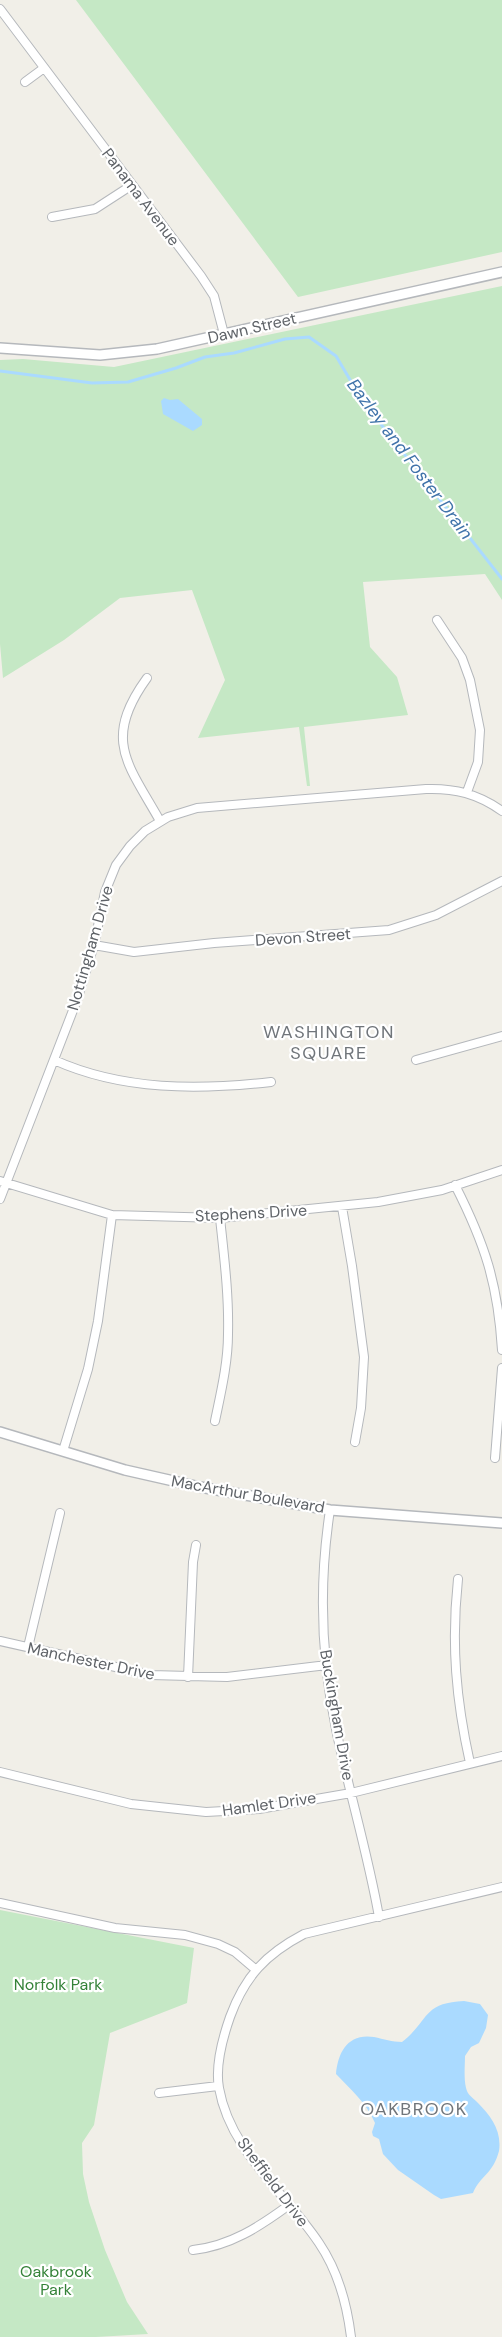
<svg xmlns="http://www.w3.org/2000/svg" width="502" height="2337" viewBox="0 0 502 2337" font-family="'DM Sans',sans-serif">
  <rect width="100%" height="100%" fill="#f1efe8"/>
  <path fill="#c5e8c5" d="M 76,0 L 502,0 L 502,252 L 298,297 Z
    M 502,286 L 502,600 L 485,574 L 363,582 L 370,647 L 397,677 L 408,715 L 304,727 L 310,786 L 307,786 L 299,727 L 198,738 L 225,680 L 192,590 L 120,598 L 64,640 L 3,678 L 0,644 L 0,360 L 23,359 L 114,367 Z
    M 0,1910 L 194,1948 L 187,2003 L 110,2033 L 94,2125 L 82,2143 L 83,2174 L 89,2202 L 105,2250 L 127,2302 L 148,2334 L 96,2337 L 0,2337 Z"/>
  <path fill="#aadaff" d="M 164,398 L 170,400 L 178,399 L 202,419 L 202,425 L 193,431 L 163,414 L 161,401 Z
    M 464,2001 L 480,2004 L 488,2015 L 486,2028 L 479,2043 L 471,2047 L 465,2056 C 465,2066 463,2084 468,2093 C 470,2096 475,2100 478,2103 C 491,2116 502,2131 499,2151 C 493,2174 480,2176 473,2193 L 441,2199 L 434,2195 L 398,2170 L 383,2154 L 379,2139 L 373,2136 L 372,2132 L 375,2123 C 366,2102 351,2090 336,2074 C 338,2052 348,2033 374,2037 C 384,2039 392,2042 402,2042 C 430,2020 422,2003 464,2001 Z"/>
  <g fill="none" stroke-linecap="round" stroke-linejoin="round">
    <path stroke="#aadaff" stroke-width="3" d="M 0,371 L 92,383 L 128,382 L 176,368 L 205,357 L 234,353 L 285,339 L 309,337 L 336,356 L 362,400 L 502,579"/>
    <defs>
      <path id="minor" d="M 0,9 L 201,276 L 214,296 L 224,334
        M 25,82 L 44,68
        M 52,217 L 95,209 L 132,185
        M 437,620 L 462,658 L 470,680 L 480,730 L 478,762 L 467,792
        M 147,678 C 102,740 128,764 160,821
        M 94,945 L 134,952 L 214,943 L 389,930 L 436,915 L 502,881
        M 54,1060 C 123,1091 199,1090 271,1082
        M 416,1060 L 502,1036
        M 0,1181 L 112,1215 L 220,1218 L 378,1202 L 442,1190 L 502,1170
        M 455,1185 C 485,1244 498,1284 502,1350
        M 0,1199 L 77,1000 L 94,945 L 105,892 L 116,865 L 130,846 L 145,831 L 168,817 L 197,808 L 426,789 C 455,788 478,794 502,811
        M 342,1207 L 352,1266 L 364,1357 L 361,1408 L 355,1442
        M 215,1421 C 221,1392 228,1363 228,1334 C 229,1295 224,1256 220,1218
        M 63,1451 L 88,1369 L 98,1321 L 112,1215
        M 495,1458 L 502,1368
        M 330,1510 C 319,1582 321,1657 336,1729 C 349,1792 368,1854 379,1917
        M 458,1579 C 451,1644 456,1700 470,1763
        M 0,1641 L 151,1675 L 227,1677 L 327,1665
        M 28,1647 L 60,1513
        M 188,1677 L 193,1562 L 196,1545
        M 0,1772 L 131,1804 L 206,1812 L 259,1809 L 351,1793 L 502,1756
        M 0,1903 L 115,1928 L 185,1935 L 218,1944 L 235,1952 L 255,1969
        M 159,2093 L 218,2086
        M 193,2250 C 230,2246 259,2227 289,2205
        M 351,2337 C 347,2304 338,2271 319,2243 C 285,2192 230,2151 219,2088 C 215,2066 223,2037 230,2017 C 245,1976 266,1954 304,1934 L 502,1887"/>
      <path id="tertiary" d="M 0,348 L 100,355 L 157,349 L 502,272
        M 0,1432 L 125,1470 L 200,1487 L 330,1510 L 502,1523"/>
    </defs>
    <use href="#minor" stroke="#b5b8bc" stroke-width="10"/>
    <use href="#tertiary" stroke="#b5b8bc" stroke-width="12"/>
    <use href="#minor" stroke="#fff" stroke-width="8"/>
    <use href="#tertiary" stroke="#fff" stroke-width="9"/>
  </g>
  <g text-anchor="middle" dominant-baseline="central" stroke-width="4.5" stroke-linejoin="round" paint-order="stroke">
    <g font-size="16" fill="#5f6368" stroke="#fff">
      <text transform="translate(141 197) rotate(53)">Panama Avenue</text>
      <text transform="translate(252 328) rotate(-13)">Dawn Street</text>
      <text transform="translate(303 937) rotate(-4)">Devon Street</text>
      <text transform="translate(90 948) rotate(-74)">Nottingham Drive</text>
      <text transform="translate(251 1213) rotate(-3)">Stephens Drive</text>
      <text transform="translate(248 1494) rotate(10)">MacArthur Boulevard</text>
      <text transform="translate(91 1661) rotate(12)">Manchester Drive</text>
      <text transform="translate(337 1715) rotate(80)">Buckingham Drive</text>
      <text transform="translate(269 1804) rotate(-8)">Hamlet Drive</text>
      <text transform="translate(273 2182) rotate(53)">Sheffield Drive</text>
    </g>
    <g font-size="16" fill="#348238" stroke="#fff">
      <text x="58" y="1984">Norfolk Park</text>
      <text x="56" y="2271">Oakbrook<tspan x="56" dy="18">Park</tspan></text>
    </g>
    <g font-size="18" font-style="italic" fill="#4174aa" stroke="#fff">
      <text transform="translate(410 459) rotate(53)">Bazley and Foster Drain</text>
    </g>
    <g font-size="18" letter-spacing="1.5" fill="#70757a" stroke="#fff">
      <text x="329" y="1032">WASHINGTON<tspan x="329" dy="21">SQUARE</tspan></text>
      <text x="414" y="2109">OAKBROOK</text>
    </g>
  </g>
</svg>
